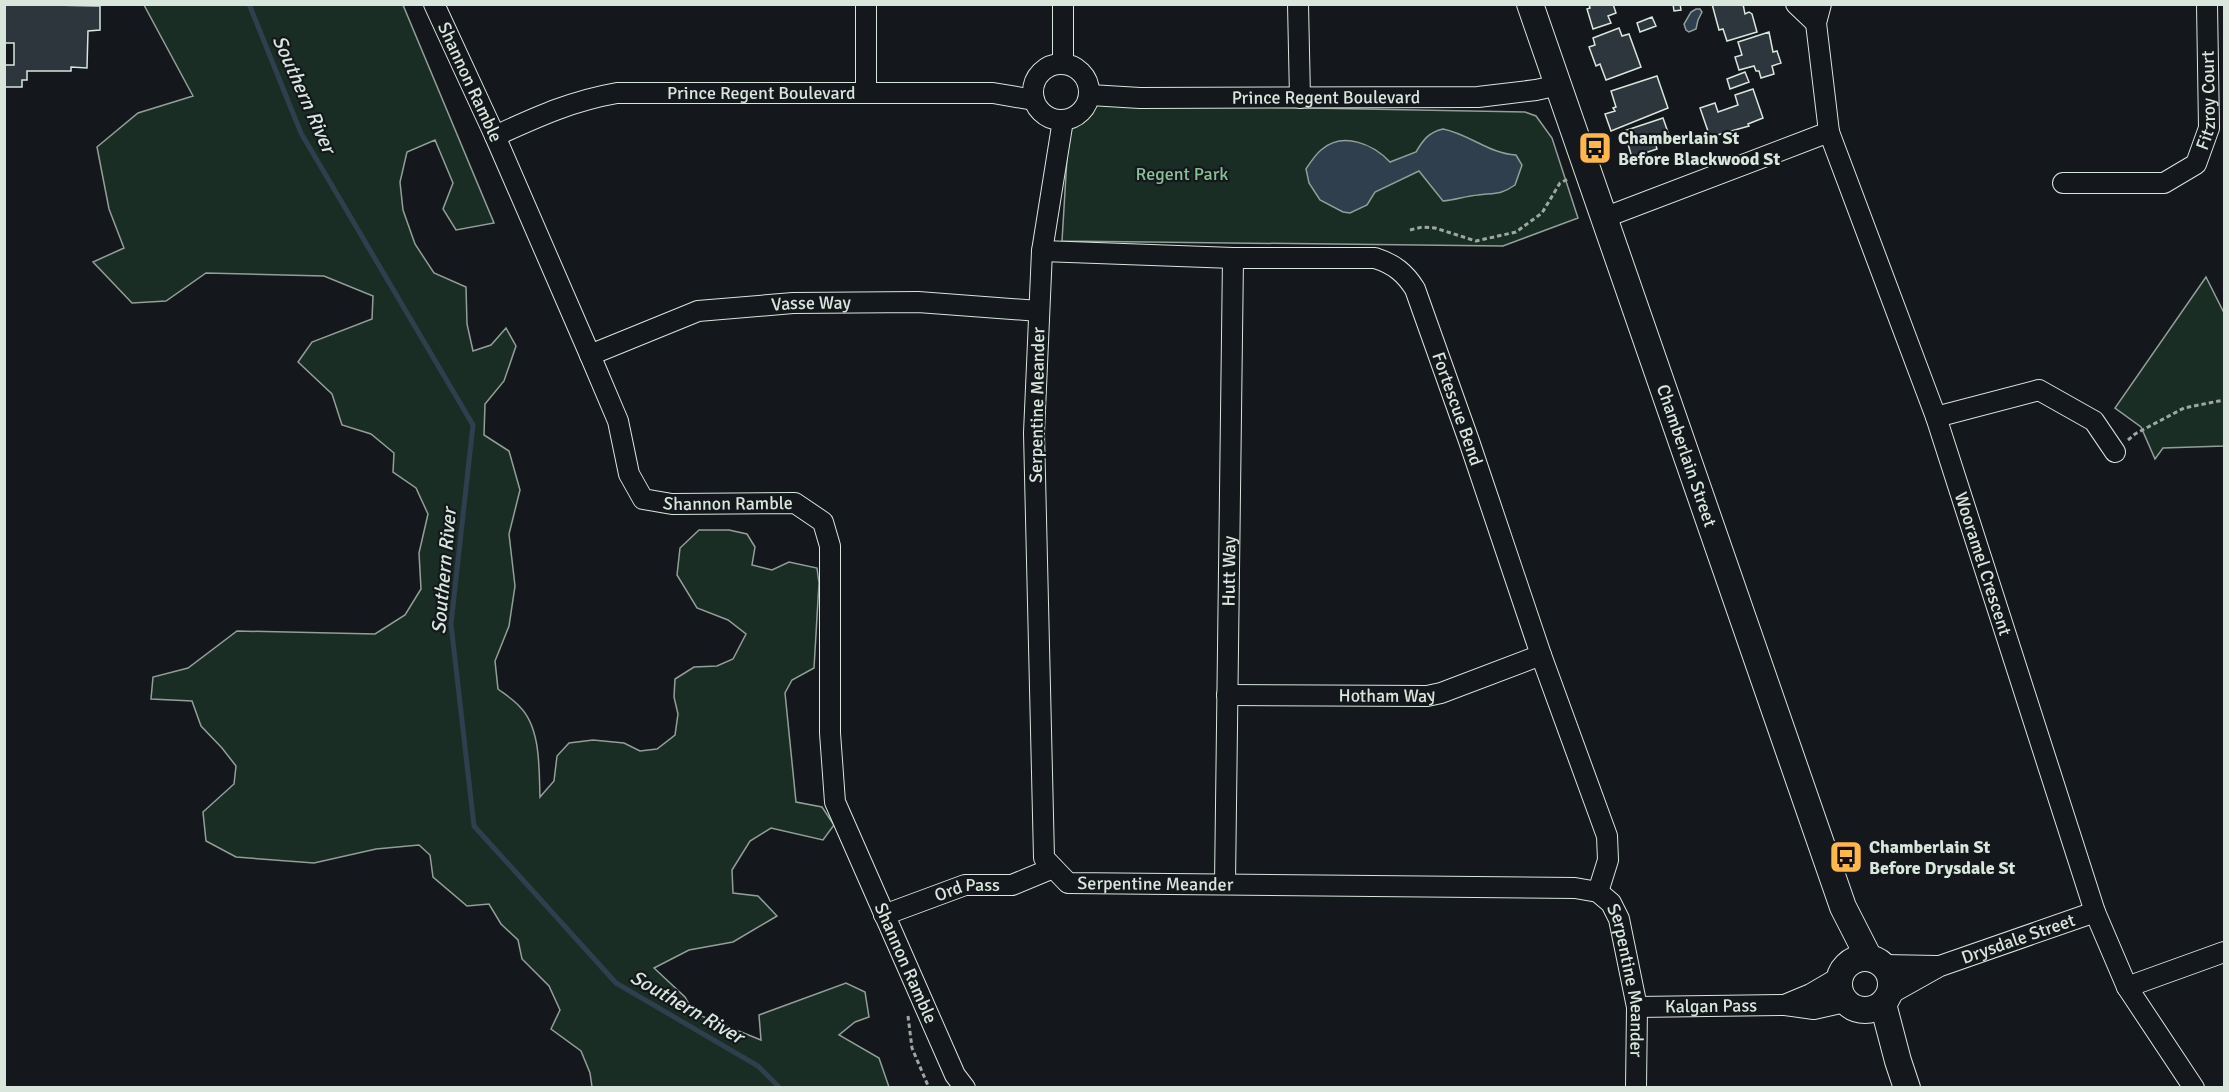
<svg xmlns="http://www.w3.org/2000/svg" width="2229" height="1092" viewBox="0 0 2229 1092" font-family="Signika,sans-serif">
  <rect width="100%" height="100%" fill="#14181c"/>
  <path fill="#1a2d24" stroke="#939e99" stroke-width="1.5" d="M 144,5 L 403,5 L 494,223 L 456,230 L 443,209 L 453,183 L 435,140 L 407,152 L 400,182 L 403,210 L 415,244 L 434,273 L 466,287 L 467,324 L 473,351 L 491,345 L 506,328 L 516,346 L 504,381 L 485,404 L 484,435 L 509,451 L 520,490 L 509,534 L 515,586 L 509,626 L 495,661 L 498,689 C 506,695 514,700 520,707 C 541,728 539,770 540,797 L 554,781 L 557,756 L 569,743 L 593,740 L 624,743 L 640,751 L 657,749 L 675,735 L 678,714 L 674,697 L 675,679 L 694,667 L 717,666 L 733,659 L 746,634 L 728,620 L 697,608 L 677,575 L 680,548 L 699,530 L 729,530 L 747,534 L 755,547 L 752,565 L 772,570 L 789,562 L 817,568 L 819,583 L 814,668 L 792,680 L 785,693 L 796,802 L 822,807 L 834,825 L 823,840 L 771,828 L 750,841 L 732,870 L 733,893 L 758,896 L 777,916 L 733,942 L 689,950 L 654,968 L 685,997 L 694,1013 L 761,1040 L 759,1015 L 846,983 L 865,992 L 869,1017 L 855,1022 L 839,1035 L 879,1058 L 889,1087 L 592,1087 L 590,1073 L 581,1051 L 551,1029 L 560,1010 L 549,986 L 522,959 L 518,940 L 501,924 L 489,904 L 467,906 L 433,877 L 430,855 L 419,845 L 376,849 L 314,863 L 236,857 L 206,841 L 203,812 L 234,784 L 236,766 L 222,748 L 201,726 L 192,701 L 151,699 L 153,677 L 188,668 L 237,631 L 375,634 L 405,615 L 421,589 L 419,553 L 428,514 L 416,488 L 393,472 L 394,453 L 371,434 L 342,425 L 332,394 L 298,362 L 312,342 L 372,319 L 373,296 L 324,276 L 206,273 L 166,301 L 132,303 L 93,262 L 124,248 L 109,209 L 97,147 L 138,113 L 193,96 Z
    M 1094,104 L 1525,112 L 1536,116 L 1552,138 L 1578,218 L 1503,246 L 1062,241 L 1069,125 L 1079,112 Z
    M 2206,277 L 2224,313 L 2224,446 L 2163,448 L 2155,459 L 2141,427 L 2115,408 Z"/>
  <path fill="#2f3f4d" stroke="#939e99" stroke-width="1.5" d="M 1696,9 L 1700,9 L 1702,12 L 1698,20 L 1696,29 L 1689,32 L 1686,30 L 1684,24 L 1691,12 Z
    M 1443,129 C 1469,134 1490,154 1516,155 L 1522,165 L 1515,185 C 1501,195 1494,193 1478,195 C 1466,196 1455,200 1443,201 L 1419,171 L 1375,192 L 1367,205 L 1350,213 L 1343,212 L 1320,200 L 1309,183 L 1306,169 C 1310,163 1315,155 1321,150 C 1343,131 1373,144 1390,162 L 1416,152 C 1423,140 1429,132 1443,129 Z"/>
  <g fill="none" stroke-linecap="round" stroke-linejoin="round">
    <path stroke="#2f3f4d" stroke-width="5" d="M 249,4 L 301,133 L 473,425 L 451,624 L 474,826 L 616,983 L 758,1066 L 780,1088"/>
  </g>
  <path fill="#2c363c" stroke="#d8e6dc" stroke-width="1.5" d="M 4,4 L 100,6 L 100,30 L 88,31 L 87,68 L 71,67 L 71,71 L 27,71 L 27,80 L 22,80 L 22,87 L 4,87 L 4,65 L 14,65 L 14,43 L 4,43 Z
    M 1589,4 L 1613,4 L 1616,13 L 1608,16 L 1611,23 L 1593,29 L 1587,9 L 1590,8 Z
    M 1673,4 L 1680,4 L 1681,10 L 1674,11 Z
    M 1712,4 L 1743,4 L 1745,14 L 1749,12 L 1752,14 L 1757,32 L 1727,41 L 1723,29 L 1719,30 Z
    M 1652,17 L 1656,26 L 1640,32 L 1637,23 Z
    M 1619,28 L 1622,36 L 1629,34 L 1641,67 L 1606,80 L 1600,64 L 1596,66 L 1589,47 L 1595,45 L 1593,38 Z
    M 1769,32 L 1773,52 L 1777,51 L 1781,63 L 1772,66 L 1774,74 L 1761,78 L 1759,71 L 1756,71 L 1754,66 L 1739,70 L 1735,57 L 1742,55 L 1738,42 Z
    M 1745,72 L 1749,82 L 1730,89 L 1727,79 Z
    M 1657,76 L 1668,108 L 1611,131 L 1605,114 L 1615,111 L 1613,108 L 1616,107 L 1611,91 Z
    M 1753,89 L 1763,118 L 1748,124 L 1749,126 L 1710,137 L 1700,108 L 1715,103 L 1718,112 L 1738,105 L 1735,95 Z
    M 1663,118 L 1670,138 L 1655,142 L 1657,149 L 1645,153 L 1648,159 L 1634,164 L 1624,131 Z"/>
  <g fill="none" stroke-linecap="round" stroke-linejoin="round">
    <defs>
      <g id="minor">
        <path id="s1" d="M 434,4 L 495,136 L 590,355 L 618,421 L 629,474 L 643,499 L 672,504 L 795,503 L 823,522 L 830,546 L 830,733 L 835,802 L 955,1075 L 965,1088"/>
        <path d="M 866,4 L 866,93"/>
        <path d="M 1298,4 L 1300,98"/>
        <path d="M 1796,4 L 1816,23"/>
        <path id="s2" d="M 1821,4 L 1816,23 L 1829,132 L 1936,417 L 2095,912 L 2127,987 L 2194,1088"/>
        <path d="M 1063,63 L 1063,4"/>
        <circle cx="1061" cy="92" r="28"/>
        <path id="s3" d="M 1090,95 L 1140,98 L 1478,97 L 1536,90 L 1559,85"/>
        <path id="s4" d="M 1063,120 L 1042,251 L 1034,433 L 1044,858 L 1068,883 L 1575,888 L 1598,892 L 1611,903 L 1619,919 L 1637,1007 L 1636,1088"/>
        <path id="s5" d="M 495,136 C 537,117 571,101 617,93 L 993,93 L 1034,100"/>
        <path id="s6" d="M 2063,183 L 2164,183 L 2196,164 L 2209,128 L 2207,4"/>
        <path d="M 1606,217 L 1829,132"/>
        <path id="s7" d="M 1042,251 L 1233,258 L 1375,258 C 1394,264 1405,273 1415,289 L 1469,441 L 1541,655 L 1607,836 L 1608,860 L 1598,892"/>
        <path id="s8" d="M 590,355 L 698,311 L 793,303 L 918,302 L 1039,311"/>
        <path d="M 1936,417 L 2039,390 L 2094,421 L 2115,452"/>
        <path id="s9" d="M 1227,695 L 1427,696 L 1441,693 L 1541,655"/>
        <path id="s10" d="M 1225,883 L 1233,258"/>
        <path id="s11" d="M 884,915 L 965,885 L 1012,885 L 1053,868"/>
        <path d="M 1884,965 L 1937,966"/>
        <path d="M 2127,987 L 2224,952"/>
        <path id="s12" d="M 1890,994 L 1940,966 L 2095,912"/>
        <path d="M 1787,1004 L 1811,994 L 1840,977"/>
        <path id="s13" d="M 1637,1007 L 1785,1005 L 1814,1009 L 1845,1002"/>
      </g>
      <g id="major">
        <path id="s14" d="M 1530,4 L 1843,907 L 1869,958"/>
        <circle cx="1865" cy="984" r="26"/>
        <path d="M 1883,1004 L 1898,1061 L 1907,1088"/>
      </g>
    </defs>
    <use href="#minor" stroke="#d8e6dc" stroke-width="22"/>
    <use href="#major" stroke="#d8e6dc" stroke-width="28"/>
    <path stroke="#9da8a2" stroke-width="3" stroke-dasharray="4.5 3" stroke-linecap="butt" d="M 1410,230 L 1422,227 L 1435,228 L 1476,241 L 1516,232 L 1542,213 L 1560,183 L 1568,179
      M 2128,440 L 2135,434 L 2184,408 L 2224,400
      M 908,1016 L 912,1048 L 929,1088"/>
    <use href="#minor" stroke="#14181c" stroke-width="20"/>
    <use href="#major" stroke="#14181c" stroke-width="26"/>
  </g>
  <defs>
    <symbol id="bus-square" viewBox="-11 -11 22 22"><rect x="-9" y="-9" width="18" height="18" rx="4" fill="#ffb74d" stroke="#14181c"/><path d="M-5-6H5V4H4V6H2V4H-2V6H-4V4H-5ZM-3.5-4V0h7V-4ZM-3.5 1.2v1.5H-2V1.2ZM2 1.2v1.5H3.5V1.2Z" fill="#111"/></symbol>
  </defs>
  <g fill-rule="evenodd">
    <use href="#bus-square" x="1576" y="129" width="38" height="38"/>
    <use href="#bus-square" x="1827" y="838" width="38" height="38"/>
  </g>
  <g text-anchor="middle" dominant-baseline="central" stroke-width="4.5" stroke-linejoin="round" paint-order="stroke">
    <g font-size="18" fill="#d8e6dc" stroke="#14181c">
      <text stroke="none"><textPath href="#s1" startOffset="86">Shannon Ramble</textPath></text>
      <text stroke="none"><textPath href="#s5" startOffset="274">Prince Regent Boulevard</textPath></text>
      <text stroke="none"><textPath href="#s3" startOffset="236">Prince Regent Boulevard</textPath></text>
      <text stroke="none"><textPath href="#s6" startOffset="204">Fitzroy Court</textPath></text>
      <text stroke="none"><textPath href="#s8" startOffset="230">Vasse Way</textPath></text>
      <text transform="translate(1037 405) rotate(-89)">Serpentine Meander</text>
      <text stroke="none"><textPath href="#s7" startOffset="512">Fortescue Bend</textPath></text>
      <text stroke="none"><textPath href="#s14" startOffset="478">Chamberlain Street</textPath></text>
      <text stroke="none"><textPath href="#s1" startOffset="624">Shannon Ramble</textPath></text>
      <text stroke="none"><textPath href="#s2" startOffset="588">Wooramel Crescent</textPath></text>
      <text stroke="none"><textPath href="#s10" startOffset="312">Hutt Way</textPath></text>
      <text stroke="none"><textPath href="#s9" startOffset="160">Hotham Way</textPath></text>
      <text stroke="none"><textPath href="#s4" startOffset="862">Serpentine Meander</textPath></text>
      <text stroke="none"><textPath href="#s11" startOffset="88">Ord Pass</textPath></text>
      <text stroke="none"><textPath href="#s12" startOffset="140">Drysdale Street</textPath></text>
      <text stroke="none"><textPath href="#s1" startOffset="1182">Shannon Ramble</textPath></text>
      <text stroke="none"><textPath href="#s4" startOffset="1402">Serpentine Meander</textPath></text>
      <text stroke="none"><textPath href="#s13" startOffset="74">Kalgan Pass</textPath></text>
    </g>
    <g font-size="18" font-weight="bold" fill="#d8e6dc" stroke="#14181c" text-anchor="start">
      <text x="1618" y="138">Chamberlain St<tspan x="1618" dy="21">Before Blackwood St</tspan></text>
      <text x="1869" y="847">Chamberlain St<tspan x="1869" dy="21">Before Drysdale St</tspan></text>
    </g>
    <g font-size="18" fill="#8ac095" stroke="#14181c">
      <text x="1182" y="174">Regent Park</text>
    </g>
    <g font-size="20" font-style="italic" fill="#d8e6dc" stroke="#14181c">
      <text transform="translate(304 94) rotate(66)">Southern River</text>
      <text transform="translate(444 571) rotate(-85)">Southern River</text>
      <text transform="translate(687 1007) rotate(30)">Southern River</text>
    </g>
  </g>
  <rect width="2229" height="1092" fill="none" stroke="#d8e6dc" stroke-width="12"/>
</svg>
